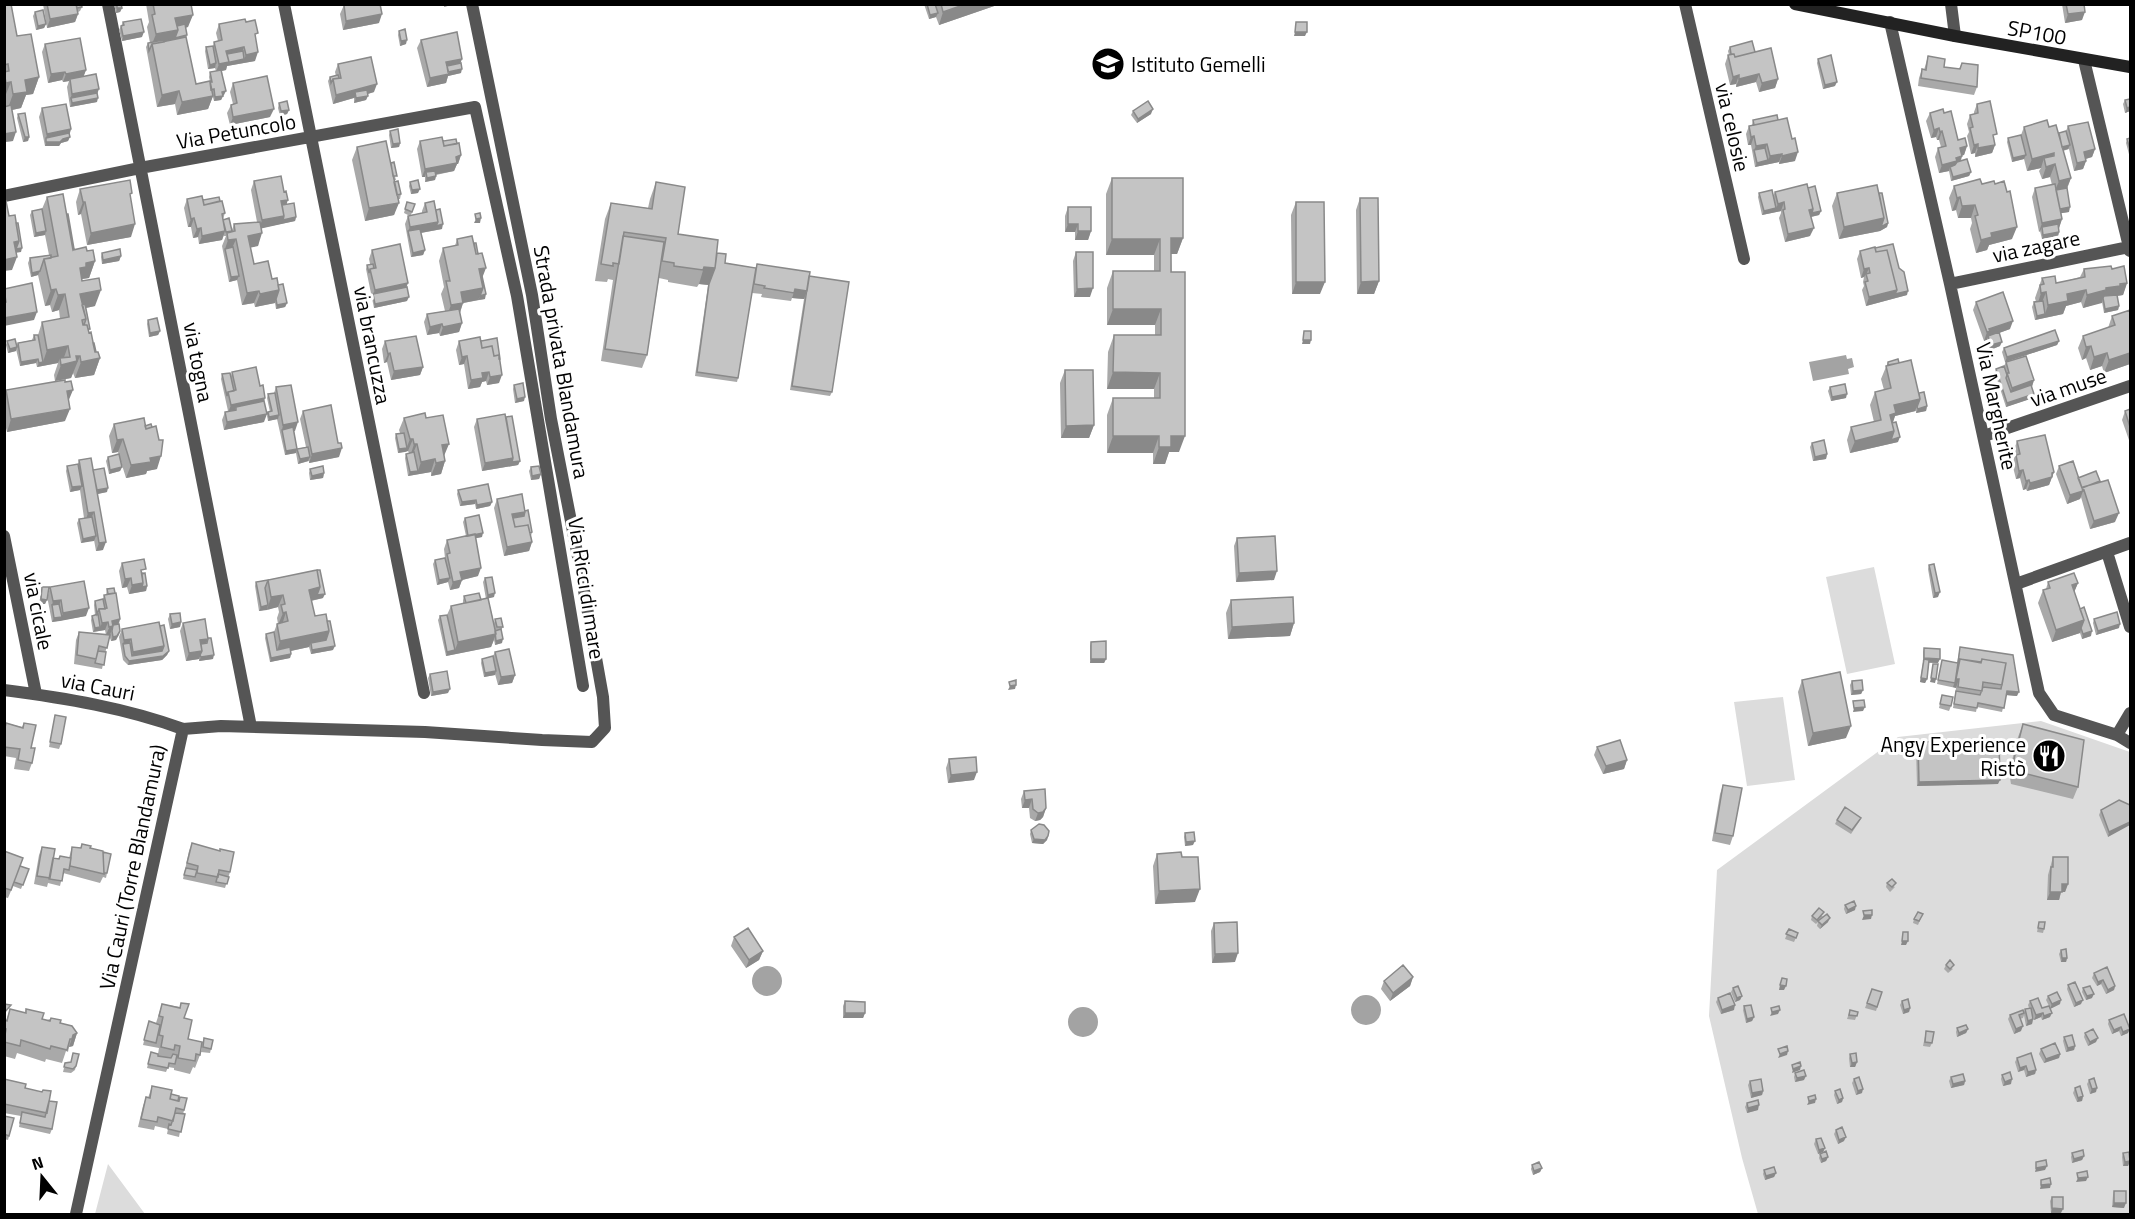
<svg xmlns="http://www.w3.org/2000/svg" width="2135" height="1219" viewBox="0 0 2135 1219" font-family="'Titillium Web',sans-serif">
  <rect width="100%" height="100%" fill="#fff"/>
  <path fill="#dcdcdc" d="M 1874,567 L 1895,664 L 1847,674 L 1826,577 Z
    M 1783,697 L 1795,780 L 1747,786 L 1734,702 Z
    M 2041,721 L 2130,752 L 2130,1214 L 1758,1214 L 1742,1158 L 1709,1016 L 1717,870 L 1898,737 Z
    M 108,1164 L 145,1214 L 95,1214 Z"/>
  <path fill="#a3a3a3" d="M 1846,355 L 1847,359 L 1852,358 L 1854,367 L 1848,369 L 1849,374 L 1813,381 L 1809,362 Z
    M752 981a15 15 0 1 1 30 0a15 15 0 1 1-30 0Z
    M1351 1010a15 15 0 1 1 30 0a15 15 0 1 1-30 0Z
    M1068 1022a15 15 0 1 1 30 0a15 15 0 1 1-30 0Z"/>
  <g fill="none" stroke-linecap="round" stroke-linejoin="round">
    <path stroke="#555" stroke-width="12" d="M 108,4 L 251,727
      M 284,4 L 424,693
      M 1685,4 L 1744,259
      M 1951,4 L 1955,36
      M 1890,22 L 1950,284 L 2039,693 L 2054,715 L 2117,735 L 2130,743
      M 2084,60 L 2130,251
      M 4,196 L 140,168 L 475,107 L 517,296 L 583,686
      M 1950,284 L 2129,247
      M 1984,436 L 2130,386
      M 4,536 L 36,694
      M 2107,552 L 2130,627
      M 2016,584 L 2130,543
      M 4,690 C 65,698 126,708 183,729
      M 2117,735 L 2130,713
      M 76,1214 L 183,729 L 221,726 L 425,732 L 542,740 L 592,742 L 605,728 L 603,697 L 578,557 L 551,419 L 532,295 L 472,4"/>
    <path stroke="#222" stroke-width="12" d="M 1795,4 L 1955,36 L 2130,67"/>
  </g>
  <path fill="#a9a9a9" d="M 4,4 L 17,36 L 39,77 L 33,94 L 26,95 L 21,108 L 12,110 L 13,141 L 4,142 L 4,107 L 6,106 L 5,99 Z
    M 43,4 L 81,4 L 82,7 L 80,11 L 78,12 L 78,14 L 75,22 L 47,28 Z
    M 114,4 L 121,4 L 122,8 L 120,12 L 116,13 Z
    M 146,4 L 191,4 L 188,27 L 185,28 L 187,35 L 186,37 L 196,84 L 210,82 L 209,77 L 210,72 L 216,71 L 215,68 L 208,69 L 205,51 L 206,47 L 213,46 L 214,42 L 218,41 L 216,33 L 219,24 L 246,22 L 256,38 L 255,61 L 227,66 L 226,70 L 222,71 L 224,95 L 223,96 L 221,100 L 214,101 L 212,94 L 213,96 L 208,109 L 177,115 L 175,104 L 157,107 L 146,47 L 148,43 L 150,43 L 147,27 L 149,22 Z
    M 924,4 L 1000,4 L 939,25 L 936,17 L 929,19 Z
    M 2062,4 L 2084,4 L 2082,20 L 2065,23 Z
    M 344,5 L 379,23 L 343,30 L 340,14 Z
    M 35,12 L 46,24 L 44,28 L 36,30 L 33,16 Z
    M 123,22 L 142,37 L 122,41 L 119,30 Z
    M 399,31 L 406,44 L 400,46 L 398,35 Z
    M 421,40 L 461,63 L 461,73 L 448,76 L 446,83 L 427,87 L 417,48 Z
    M 45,44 L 86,70 L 83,77 L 97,93 L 97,102 L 70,107 L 67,87 L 69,81 L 63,82 L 62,80 L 48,83 L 42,52 Z
    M 1730,47 L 1755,52 L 1778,79 L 1775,88 L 1759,92 L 1756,82 L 1736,87 L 1736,84 L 1730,85 L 1725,64 L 1728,55 L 1729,55 L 1728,51 Z
    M 1928,56 L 1944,67 L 1959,69 L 1962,63 L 1977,87 L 1974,95 L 1918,86 L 1919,78 L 1922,69 L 1924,70 Z
    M 1818,59 L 1835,86 L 1823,89 L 1817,63 Z
    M 338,64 L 374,92 L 368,94 L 366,100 L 354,103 L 354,98 L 333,104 L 328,81 L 330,77 L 336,76 L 335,72 Z
    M 233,83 L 270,117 L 230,125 L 227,113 L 231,105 L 233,104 L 230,92 Z
    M 2130,99 L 2130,111 L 2125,113 L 2123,104 L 2125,100 Z
    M 279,103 L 289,110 L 287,114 L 280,116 L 278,108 Z
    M 1977,104 L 1995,145 L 1992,153 L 1975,157 L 1975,153 L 1971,154 L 1967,136 L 1969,132 L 1967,124 L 1970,115 L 1974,114 L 1974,112 Z
    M 42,108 L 71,129 L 68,141 L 61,143 L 59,146 L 45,146 L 39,117 Z
    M 1133,111 L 1151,114 L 1137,123 L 1131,115 Z
    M 1930,113 L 1944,113 L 1958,140 L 1967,146 L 1964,155 L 1962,155 L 1961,161 L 1971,172 L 1969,176 L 1951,181 L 1949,171 L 1939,173 L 1935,157 L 1938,148 L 1941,147 L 1939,140 L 1937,140 L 1936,137 L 1931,138 L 1926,121 Z
    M 18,114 L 29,137 L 28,141 L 23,142 L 17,118 Z
    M 1753,120 L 1778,120 L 1795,161 L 1779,164 L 1779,162 L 1755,167 L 1751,145 L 1748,145 L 1746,134 L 1749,126 L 1752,125 Z
    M 2068,126 L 2095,149 L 2092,157 L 2086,159 L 2086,161 L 2083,169 L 2074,171 L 2069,149 L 2063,151 L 2071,178 L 2067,189 L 2069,212 L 2061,213 L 2062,219 L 2059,228 L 2059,232 L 2058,236 L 2042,239 L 2040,231 L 2039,232 L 2032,197 L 2035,188 L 2052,185 L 2050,177 L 2042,179 L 2039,171 L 2041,168 L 2027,171 L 2024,159 L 2012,162 L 2007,142 L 2008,138 L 2021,135 L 2024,127 L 2049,127 L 2059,133 L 2066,131 Z
    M 390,131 L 400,143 L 399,147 L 391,148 L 389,135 Z
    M 2130,138 L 2130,158 L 2126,143 L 2127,139 Z
    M 420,141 L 443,141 L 457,144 L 461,155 L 458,164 L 457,164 L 454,171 L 436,175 L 435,180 L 425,182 L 425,177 L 422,177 L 417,149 Z
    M 357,147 L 391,163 L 396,180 L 394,180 L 401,194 L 400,199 L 398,199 L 394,215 L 365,221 L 352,160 Z
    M 1112,178 L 1183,238 L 1177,254 L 1171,254 L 1179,452 L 1169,452 L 1165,464 L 1153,464 L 1153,453 L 1107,453 L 1107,415 L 1113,398 L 1154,398 L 1154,389 L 1107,389 L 1108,352 L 1114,335 L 1155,335 L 1155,325 L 1107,325 L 1107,288 L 1113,271 L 1154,271 L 1154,255 L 1106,255 L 1106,194 Z
    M 254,181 L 284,192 L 287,204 L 296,217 L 295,221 L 261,228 L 258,246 L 250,247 L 254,264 L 272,279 L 278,285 L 287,303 L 285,307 L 276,309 L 275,303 L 255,307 L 254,303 L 242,305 L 237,280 L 229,282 L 222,246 L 226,236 L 224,236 L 224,235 L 222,240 L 199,244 L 198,237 L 193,238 L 191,227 L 188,227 L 184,208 L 187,199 L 220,201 L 225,213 L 223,219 L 223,221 L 232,230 L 234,224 L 257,222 L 251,190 Z
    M 410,182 L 418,193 L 411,194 L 409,186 Z
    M 656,182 L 678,234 L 717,253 L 725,263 L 756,268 L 757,264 L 809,276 L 832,392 L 830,396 L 790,390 L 804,299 L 792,298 L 791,301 L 761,297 L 762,294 L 752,293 L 738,378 L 737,382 L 695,376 L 708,285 L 699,284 L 697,287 L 668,282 L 668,280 L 659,278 L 647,355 L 642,368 L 601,361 L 613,280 L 608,279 L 607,282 L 595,281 L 605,219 L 611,203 L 648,208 L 650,199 Z
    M 1982,184 L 2012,239 L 1989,245 L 1987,250 L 1976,253 L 1970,229 L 1972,223 L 1971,218 L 1958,218 L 1956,210 L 1952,211 L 1949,198 L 1954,186 Z
    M 1808,188 L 1821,211 L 1819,215 L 1811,217 L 1810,236 L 1785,242 L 1779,218 L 1781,213 L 1781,211 L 1762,215 L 1758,197 L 1759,193 L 1773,196 L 1775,192 Z
    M 80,189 L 130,198 L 131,237 L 87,245 L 81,214 L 78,215 L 76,202 Z
    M 1837,193 L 1879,193 L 1888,223 L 1887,227 L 1880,231 L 1839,239 L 1832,206 Z
    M 47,197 L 74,249 L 87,251 L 95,261 L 89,278 L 82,279 L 95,306 L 86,308 L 90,329 L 88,332 L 96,352 L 100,358 L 94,375 L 75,378 L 73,373 L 71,378 L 55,381 L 54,375 L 58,363 L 37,367 L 36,363 L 20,366 L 16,349 L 16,351 L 8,353 L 6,345 L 7,341 L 17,345 L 18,343 L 32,340 L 34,335 L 38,335 L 42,322 L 60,319 L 59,310 L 52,312 L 50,305 L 45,306 L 38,275 L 31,277 L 28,263 L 30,258 L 49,255 L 45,235 L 34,237 L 30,215 L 32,211 L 42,209 Z
    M 1360,198 L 1379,281 L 1374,294 L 1357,294 L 1356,210 Z
    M 407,202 L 415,204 L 411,215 L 422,213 L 422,211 L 425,203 L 436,210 L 442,229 L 421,233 L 425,250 L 423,255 L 411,257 L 405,224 L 408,216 L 410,216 L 404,213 Z
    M 1296,202 L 1320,294 L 1292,294 L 1291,215 Z
    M 1068,207 L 1091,231 L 1088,240 L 1075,240 L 1075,232 L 1065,232 L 1065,216 Z
    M 457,239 L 482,276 L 485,299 L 463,303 L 460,313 L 462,323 L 459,332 L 440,336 L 439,333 L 427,335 L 424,322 L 427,314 L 445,311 L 441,294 L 444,287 L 439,261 L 443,248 L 455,246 Z
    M 372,250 L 407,287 L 407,301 L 374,308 L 366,269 L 367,265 L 370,264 L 369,259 Z
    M 1860,251 L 1907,295 L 1866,306 L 1862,290 L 1864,286 L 1863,282 L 1864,277 L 1861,278 L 1857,259 Z
    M 1076,252 L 1090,297 L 1074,297 L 1073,261 Z
    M 102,253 L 121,256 L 119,261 L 102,264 L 101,257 Z
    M 2084,269 L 2112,269 L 2127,283 L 2123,295 L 2117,296 L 2119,306 L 2118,310 L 2104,313 L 2102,302 L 2083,308 L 2081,302 L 2066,306 L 2063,314 L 2035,320 L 2032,307 L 2034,302 L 2036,302 L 2035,298 L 2042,278 L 2056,282 L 2062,282 L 2080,277 Z
    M 1976,302 L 2010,329 L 1999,333 L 2000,346 L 1990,350 L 1987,340 L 1984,341 L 1973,310 Z
    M 2130,310 L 2130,364 L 2104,373 L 2102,366 L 2090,370 L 2086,358 L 2082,360 L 2078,348 L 2083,336 L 2108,328 L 2112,316 Z
    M 148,320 L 160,331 L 158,335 L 149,337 L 147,324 Z
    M 385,341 L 423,367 L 420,375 L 391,380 L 387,362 L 384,363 L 382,349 Z
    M 459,341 L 481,341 L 500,361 L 499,383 L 487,385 L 486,381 L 482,382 L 480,387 L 468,389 L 464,364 L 459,365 L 456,350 Z
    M 2059,341 L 2057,345 L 2005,362 L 2002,352 L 2004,348 Z
    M 1888,362 L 1899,363 L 1927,406 L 1926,411 L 1916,413 L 1916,411 L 1895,416 L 1892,423 L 1898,442 L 1850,453 L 1847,440 L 1851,427 L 1874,422 L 1870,405 L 1875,392 L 1884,390 L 1881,379 Z
    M 2006,362 L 2034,380 L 2032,387 L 2033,398 L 2006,407 L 1995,373 L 1996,369 L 2004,366 Z
    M 1065,370 L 1094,425 L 1089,438 L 1061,438 L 1060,383 Z
    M 232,372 L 260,386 L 265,398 L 264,401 L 264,422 L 224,430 L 222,420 L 225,412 L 228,411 L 221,379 L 222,374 L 231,376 Z
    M 514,385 L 524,401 L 515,403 L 513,389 Z
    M 276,387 L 295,431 L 294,431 L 297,449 L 296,453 L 285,455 L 277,419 L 268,421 L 267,416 L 268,412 L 270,412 L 267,398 L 268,394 L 274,393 Z
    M 1830,387 L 1846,398 L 1831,401 L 1828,391 Z
    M 6,390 L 65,421 L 7,432 L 4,420 L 4,394 Z
    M 2130,409 L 2130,443 L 2122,420 L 2125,411 Z
    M 303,411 L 339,457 L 309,463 L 309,461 L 298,464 L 296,453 L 297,449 L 306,447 L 300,419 Z
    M 404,418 L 426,418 L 444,455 L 445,461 L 441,474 L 431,476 L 431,472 L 408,476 L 405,458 L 406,454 L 409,453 L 408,451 L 398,453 L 395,438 L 396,434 L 400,433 L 399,430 Z
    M 477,419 L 520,461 L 518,465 L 482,471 L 474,427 Z
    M 114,424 L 145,426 L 157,469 L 147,471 L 146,474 L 126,478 L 118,452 L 112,453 L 109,436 Z
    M 2017,441 L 2054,472 L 2049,485 L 2027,491 L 2026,489 L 2023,490 L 2020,478 L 2016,479 L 2012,463 L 2015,456 L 2014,450 Z
    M 1812,443 L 1827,454 L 1826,459 L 1813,461 L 1810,447 Z
    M 108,457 L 122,467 L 120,471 L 109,474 L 106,461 Z
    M 79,460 L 93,470 L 107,492 L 97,494 L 103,550 L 96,551 L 94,540 L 81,543 L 77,523 L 79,519 L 84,518 L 80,490 L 70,492 L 66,471 L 67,466 L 78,464 Z
    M 2059,466 L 2078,478 L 2115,522 L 2090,529 L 2081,497 L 2080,499 L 2067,504 L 2056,474 Z
    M 531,467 L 541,474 L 539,479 L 531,480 L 529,471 Z
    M 310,469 L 324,473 L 323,478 L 310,480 L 309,473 Z
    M 458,490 L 492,502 L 490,506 L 476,509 L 475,504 L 460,506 L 457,494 Z
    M 497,499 L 525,511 L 532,532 L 531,536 L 532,542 L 529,551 L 504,556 L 494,508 Z
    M 465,518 L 482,537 L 476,538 L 478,576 L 462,580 L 459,588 L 450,590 L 448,582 L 437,585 L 433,564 L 435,560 L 445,558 L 444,549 L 447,540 L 466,536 L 463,522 Z
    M 1237,538 L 1274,580 L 1236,582 L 1234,546 Z
    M 122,563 L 145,573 L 147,586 L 146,591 L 129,594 L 127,587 L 122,588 L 119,571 Z
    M 1929,565 L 1938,597 L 1933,598 L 1928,569 Z
    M 320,570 L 323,598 L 311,601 L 315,616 L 333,650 L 311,654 L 309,647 L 291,651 L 291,654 L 290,658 L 270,662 L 265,638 L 266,634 L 274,632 L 277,624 L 278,624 L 277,618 L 279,612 L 278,607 L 259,611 L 255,586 L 256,582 Z
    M 485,578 L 494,597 L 488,598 L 494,623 L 495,619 L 503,627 L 501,630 L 502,643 L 495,645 L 494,640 L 491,647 L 446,656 L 438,620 L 440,616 L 447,615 L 451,606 L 463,604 L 463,600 L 464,596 L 481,600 L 486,599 L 483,582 Z
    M 2048,582 L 2078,583 L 2074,592 L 2091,636 L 2082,639 L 2080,633 L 2052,642 L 2038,603 L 2043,590 L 2046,589 Z
    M 42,587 L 48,595 L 50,587 L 86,616 L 52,622 L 47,596 L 45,604 L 39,604 Z
    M 107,589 L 120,619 L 119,624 L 120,631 L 119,635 L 116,640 L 111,641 L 109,635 L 102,669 L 74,664 L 76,640 L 79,632 L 106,635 L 105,630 L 93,632 L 91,620 L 92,616 L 95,615 L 94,605 L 95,601 L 103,599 L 104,595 L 106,595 Z
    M 1231,600 L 1294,623 L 1290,636 L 1228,639 L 1226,613 Z
    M 170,614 L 181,622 L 180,627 L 170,629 L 168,619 Z
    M 2094,619 L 2119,628 L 2096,635 L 2093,623 Z
    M 183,623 L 213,659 L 199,661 L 199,659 L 186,661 L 180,631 Z
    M 160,626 L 169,651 L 167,655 L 162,660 L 128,665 L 123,660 L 119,637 L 122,629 Z
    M 1091,642 L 1106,659 L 1104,663 L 1090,663 L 1090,646 Z
    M 1960,647 L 2017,696 L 2006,695 L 2002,712 L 1977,707 L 1976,712 L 1953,708 L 1956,688 L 1937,684 L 1942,660 L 1957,663 Z
    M 1924,648 L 1938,663 L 1929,663 L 1927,679 L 1925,683 L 1920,682 L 1923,662 L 1923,652 Z
    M 495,652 L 515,675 L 512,683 L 498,685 L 495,674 L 495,675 L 484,677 L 481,663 L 482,659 L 493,656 Z
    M 430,674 L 448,693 L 431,696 L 428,678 Z
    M 1802,680 L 1846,738 L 1808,746 L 1798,692 Z
    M 1852,681 L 1863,690 L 1861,694 L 1851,695 L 1850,685 Z
    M 1942,695 L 1951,706 L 1949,711 L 1939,708 Z
    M 55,715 L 61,744 L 59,749 L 49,747 Z
    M 6,723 L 22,727 L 24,723 L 31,748 L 32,763 L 29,771 L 14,769 L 16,758 L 4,756 L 4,728 Z
    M 2023,724 L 2078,787 L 2073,799 L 2011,784 L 2009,772 L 2018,737 Z
    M 1918,742 L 1998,784 L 1917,786 L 1916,747 Z
    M 1597,747 L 1627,760 L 1624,769 L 1603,774 L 1594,755 Z
    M 949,759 L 974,780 L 948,783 L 946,768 Z
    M 1723,785 L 1733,836 L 1730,845 L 1712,841 L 1720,794 Z
    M 1024,791 L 1046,808 L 1043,817 L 1040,820 L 1035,821 L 1030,818 L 1029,808 L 1022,808 L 1021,799 Z
    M 2130,805 L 2108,837 L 2099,815 L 2101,810 Z
    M 1861,818 L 1859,822 L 1851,834 L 1835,824 L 1837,820 Z
    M 1031,830 L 1048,836 L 1047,840 L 1043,844 L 1032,843 L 1030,834 Z
    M 1185,833 L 1193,845 L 1185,846 L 1184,837 Z
    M 192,843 L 230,872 L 225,888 L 183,879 L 189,851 Z
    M 82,844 L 90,848 L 107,873 L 106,878 L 103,877 L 100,883 L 63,873 L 60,886 L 48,883 L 47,887 L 34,884 L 39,855 L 42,847 L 53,858 L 59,859 L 60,856 L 69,858 L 72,847 L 81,848 Z
    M 4,851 L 18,871 L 29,869 L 21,889 L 13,886 L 8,898 L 4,897 Z
    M 1157,854 L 1182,857 L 1195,902 L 1155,904 L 1153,866 Z
    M 2053,857 L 2068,884 L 2065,892 L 2061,892 L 2059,900 L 2047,900 L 2048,875 Z
    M 1887,883 L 1895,887 L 1890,892 L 1886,887 Z
    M 1845,905 L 1855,910 L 1846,914 L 1844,909 Z
    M 1812,916 L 1823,916 L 1819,921 L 1828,922 L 1820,929 L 1817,926 L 1818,922 L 1816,924 L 1811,920 Z
    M 1921,918 L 1918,925 L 1913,923 L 1914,919 Z
    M 2039,922 L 2044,929 L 2043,933 L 2037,932 Z
    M 1214,923 L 1235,962 L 1212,963 L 1211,931 Z
    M 1789,929 L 1798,933 L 1794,942 L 1785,939 Z
    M 734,937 L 763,951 L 759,960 L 746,968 L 731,946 Z
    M 2061,950 L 2067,958 L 2066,962 L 2061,962 L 2059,954 Z
    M 1946,965 L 1953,969 L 1948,973 L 1944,969 Z
    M 2094,973 L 2115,986 L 2114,990 L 2106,994 L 2101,984 L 2097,986 L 2092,978 Z
    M 1413,977 L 1410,986 L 1390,1001 L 1381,989 L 1384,981 Z
    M 2068,985 L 2081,1004 L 2074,1007 L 2067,989 Z
    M 1733,988 L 1742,996 L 1740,1000 L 1735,1002 L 1731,992 Z
    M 2083,988 L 2092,998 L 2086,1000 L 2082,992 Z
    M 1872,989 L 1882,992 L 1876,1011 L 1865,1008 Z
    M 2048,996 L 2060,1004 L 2050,1009 L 2050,1017 L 2042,1020 L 2041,1017 L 2034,1020 L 2033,1016 L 2033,1019 L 2032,1024 L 2026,1026 L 2024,1015 L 2023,1018 L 2020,1019 L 2021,1031 L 2014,1034 L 2008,1019 L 2010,1015 L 2024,1012 L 2025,1009 L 2029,1008 L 2028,1005 L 2030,1001 L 2042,1008 L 2049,1006 L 2046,1000 Z
    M 1718,998 L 1734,1010 L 1721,1014 L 1716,1002 Z
    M 845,1001 L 865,1013 L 863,1018 L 843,1018 L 843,1006 Z
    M 1902,1001 L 1910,1008 L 1909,1012 L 1903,1014 L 1900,1005 Z
    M 181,1003 L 188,1039 L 200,1055 L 195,1068 L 193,1067 L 190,1074 L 174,1070 L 174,1068 L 168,1067 L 166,1072 L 147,1068 L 151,1052 L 158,1054 L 159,1048 L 143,1045 L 149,1021 L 156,1023 L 162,1004 L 180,1007 Z
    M 1744,1006 L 1754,1017 L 1752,1021 L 1746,1023 L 1743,1010 Z
    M 10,1009 L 25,1013 L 26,1009 L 42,1019 L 47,1020 L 54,1018 L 77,1033 L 73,1046 L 69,1047 L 68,1052 L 66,1051 L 62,1063 L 46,1059 L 45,1062 L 17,1053 L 15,1059 L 4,1056 L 4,1021 L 6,1021 Z
    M 1850,1010 L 1858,1012 L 1855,1020 L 1847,1019 Z
    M 2124,1014 L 2128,1033 L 2121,1036 L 2119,1031 L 2112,1034 L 2108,1024 L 2109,1020 Z
    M 1957,1028 L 1968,1029 L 1966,1033 L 1957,1037 L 1956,1032 Z
    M 1926,1031 L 1932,1043 L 1930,1047 L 1923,1046 Z
    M 2085,1033 L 2096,1042 L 2088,1046 L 2084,1037 Z
    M 2064,1037 L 2075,1046 L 2074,1050 L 2066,1052 L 2063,1041 Z
    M 204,1038 L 211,1049 L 210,1053 L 201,1052 Z
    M 2041,1049 L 2060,1054 L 2059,1058 L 2044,1063 L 2039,1054 Z
    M 1850,1054 L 1857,1062 L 1855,1067 L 1850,1067 L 1849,1058 Z
    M 2017,1058 L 2036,1070 L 2035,1074 L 2026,1077 L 2024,1070 L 2018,1072 L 2015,1062 Z
    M 76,1066 L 75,1070 L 71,1073 L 63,1072 L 64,1068 Z
    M 1795,1073 L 1804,1080 L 1795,1082 L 1794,1077 Z
    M 2002,1075 L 2011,1084 L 2003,1086 L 2001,1079 Z
    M 1951,1077 L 1965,1081 L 1964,1085 L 1951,1088 L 1949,1081 Z
    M 4,1079 L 49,1101 L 52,1129 L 50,1134 L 19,1127 L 21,1116 L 4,1113 Z
    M 1854,1079 L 1862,1093 L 1856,1095 L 1852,1083 Z
    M 2089,1080 L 2096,1092 L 2090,1094 L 2087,1084 Z
    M 1750,1081 L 1763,1091 L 1762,1095 L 1751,1098 L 1748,1085 Z
    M 152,1086 L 171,1094 L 184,1110 L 179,1137 L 167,1134 L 168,1129 L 155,1126 L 154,1130 L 138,1127 L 143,1106 L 146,1097 L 148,1098 Z
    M 2075,1088 L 2083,1096 L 2082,1101 L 2077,1102 L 2073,1093 Z
    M 1835,1091 L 1843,1098 L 1842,1102 L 1837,1104 L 1834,1095 Z
    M 1747,1103 L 1758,1110 L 1747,1113 L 1745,1107 Z
    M 4,1116 L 9,1136 L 8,1140 L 4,1139 Z
    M 1836,1130 L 1844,1141 L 1838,1144 L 1834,1134 Z
    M 1816,1139 L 1825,1148 L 1823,1152 L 1818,1154 L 1814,1144 Z
    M 2072,1153 L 2084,1156 L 2082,1160 L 2072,1163 L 2071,1157 Z
    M 2123,1153 L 2130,1161 L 2128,1166 L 2123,1166 L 2122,1157 Z
    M 1820,1154 L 1828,1157 L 1826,1161 L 1821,1163 L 1819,1158 Z
    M 1532,1165 L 1542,1168 L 1540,1172 L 1533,1175 L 1531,1169 Z
    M 1764,1170 L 1776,1173 L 1774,1177 L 1765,1180 L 1763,1174 Z
    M 2114,1191 L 2124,1208 L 2112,1207 L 2113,1195 Z
    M 2052,1197 L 2061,1213 L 2051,1213 L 2050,1201 Z"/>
  <path fill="#898989" d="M 445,4 L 455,4 L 444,7 Z
    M 966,4 L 1000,4 L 939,25 L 943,12 Z
    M 117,8 L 122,8 L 120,12 L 116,13 Z
    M 2085,12 L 2082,20 L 2065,23 L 2068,14 Z
    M 938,13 L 936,17 L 929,19 L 930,15 Z
    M 78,14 L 75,22 L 47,28 L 50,19 Z
    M 382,14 L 379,23 L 343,30 L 346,21 Z
    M 193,15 L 188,27 L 173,30 L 175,18 Z
    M 46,24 L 44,28 L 36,30 L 38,26 Z
    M 178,30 L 173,42 L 152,44 L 156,34 Z
    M 144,32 L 142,37 L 122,41 L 123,36 Z
    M 1295,32 L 1307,32 L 1305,36 L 1294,36 Z
    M 407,40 L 406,44 L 400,46 L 401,41 Z
    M 244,47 L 241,55 L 226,59 L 226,51 Z
    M 258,52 L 255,61 L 227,66 L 226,70 L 216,72 L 219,64 L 244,59 L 246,55 Z
    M 462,59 L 459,67 L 445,70 L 446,62 Z
    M 216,63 L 215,68 L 208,69 L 210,65 Z
    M 462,69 L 461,73 L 448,76 L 446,83 L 427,87 L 430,78 L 446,73 Z
    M 86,70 L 83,78 L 70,79 L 69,81 L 63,82 L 66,74 Z
    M 65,72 L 62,80 L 48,83 L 51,74 Z
    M 1759,74 L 1756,82 L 1736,87 L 1739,79 Z
    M 1739,75 L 1736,84 L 1730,85 L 1733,77 Z
    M 39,77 L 33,94 L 26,95 L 21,108 L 7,111 L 13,94 L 25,80 Z
    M 1778,79 L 1775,88 L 1759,92 L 1762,83 Z
    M 11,82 L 4,99 L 4,88 L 6,83 Z
    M 1837,82 L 1835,86 L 1823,89 L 1825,85 Z
    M 377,84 L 374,92 L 333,104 L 336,95 Z
    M 99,89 L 96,97 L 71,98 L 69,102 L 72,94 Z
    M 179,91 L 175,104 L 157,107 L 162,95 Z
    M 226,91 L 224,95 L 221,96 L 223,96 L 221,100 L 214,101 L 215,97 L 222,92 Z
    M 213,96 L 208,109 L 177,115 L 182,102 Z
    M 368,96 L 366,100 L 354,103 L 356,98 Z
    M 98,98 L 97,102 L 70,107 L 72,103 Z
    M 2130,107 L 2130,111 L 2125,113 L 2127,108 Z
    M 274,109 L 270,117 L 230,125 L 233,117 Z
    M 1153,109 L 1151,114 L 1137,123 L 1138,119 Z
    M 289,110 L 287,114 L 280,116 L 281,111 Z
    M 1939,128 L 1936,137 L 1931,138 L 1934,130 Z
    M 71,129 L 68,138 L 46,138 L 47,134 Z
    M 1942,131 L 1939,140 L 1937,140 L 1940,132 Z
    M 16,132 L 13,141 L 4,142 L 4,134 Z
    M 1754,136 L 1751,145 L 1748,145 L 1751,137 Z
    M 25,137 L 29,137 L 28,141 L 23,142 Z
    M 70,137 L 68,141 L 61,143 L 59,146 L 45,146 L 46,142 Z
    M 400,143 L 399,147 L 391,148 L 393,144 Z
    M 1767,144 L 1764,152 L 1754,150 L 1756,146 Z
    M 1978,144 L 1975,153 L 1971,154 L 1974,145 Z
    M 1995,145 L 1992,153 L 1975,157 L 1978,148 Z
    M 2070,145 L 2068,149 L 2061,151 L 2062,147 Z
    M 1967,146 L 1964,155 L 1957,157 L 1960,148 Z
    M 2095,149 L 2092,157 L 2081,160 L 2084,152 Z
    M 1798,152 L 1795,161 L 1779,164 L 1782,156 Z
    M 2054,153 L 2049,165 L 2044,158 L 2041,168 L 2027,171 L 2032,159 Z
    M 1782,154 L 1779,162 L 1755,167 L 1757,163 L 1768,160 L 1770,156 Z
    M 461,155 L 458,164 L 457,164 L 454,171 L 427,176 L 426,172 L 425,177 L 422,177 L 425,169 L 456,157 Z
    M 2026,155 L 2024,159 L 2012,162 L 2013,158 Z
    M 1962,156 L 1959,165 L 1950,167 L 1949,171 L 1939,173 L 1942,165 L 1956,158 Z
    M 2086,161 L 2083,169 L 2074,171 L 2077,163 Z
    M 2055,164 L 2050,177 L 2042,179 L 2046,167 Z
    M 1971,172 L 1969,176 L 1951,181 L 1953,177 Z
    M 436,176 L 435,180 L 425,182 L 427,178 Z
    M 2071,178 L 2066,190 L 2054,193 L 2059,181 Z
    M 420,189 L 418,193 L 411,194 L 412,190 Z
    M 1960,197 L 1956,210 L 1952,211 L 1957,198 Z
    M 288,200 L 285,208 L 280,209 L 281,201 Z
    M 83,202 L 85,202 L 81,214 L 78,215 Z
    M 1784,202 L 1781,211 L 1762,215 L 1764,211 L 1776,208 L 1778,204 Z
    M 399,203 L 394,215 L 365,221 L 369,208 Z
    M 1975,205 L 1971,218 L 1958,218 L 1962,206 Z
    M 2070,207 L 2069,212 L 2056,214 L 2058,210 Z
    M 1813,209 L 1821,211 L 1819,215 L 1806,218 L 1809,210 Z
    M 284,216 L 296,217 L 295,221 L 259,229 L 262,220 Z
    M 194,218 L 191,227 L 188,227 L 191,219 Z
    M 481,218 L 480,223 L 474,223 L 476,219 Z
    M 1884,218 L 1888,223 L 1887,227 L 1880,231 L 1839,239 L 1844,227 Z
    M 2062,219 L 2059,228 L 2042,227 L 2040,231 L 2039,232 L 2042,223 Z
    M 438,222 L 443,224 L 442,229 L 409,235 L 408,231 L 410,227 Z
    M 135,224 L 131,237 L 87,245 L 91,233 Z
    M 1068,224 L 1078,224 L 1075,232 L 1065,232 Z
    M 2017,227 L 2012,239 L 1989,245 L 1987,250 L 1976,253 L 1981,240 L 1991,233 Z
    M 201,228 L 198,237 L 193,238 L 197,229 Z
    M 1814,228 L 1810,236 L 1785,242 L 1788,234 Z
    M 46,231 L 45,235 L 34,237 L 36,233 Z
    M 225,231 L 222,240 L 199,244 L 202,236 Z
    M 1078,231 L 1091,231 L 1088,240 L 1075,240 Z
    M 2059,232 L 2058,236 L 2042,239 L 2043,235 Z
    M 262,233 L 258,246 L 244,249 L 248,236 Z
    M 1171,238 L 1183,238 L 1177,254 L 1165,254 Z
    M 236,239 L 231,251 L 225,249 L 228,240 Z
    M 1112,239 L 1160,239 L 1154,255 L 1106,255 Z
    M 19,241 L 22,248 L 21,252 L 9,254 L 14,242 Z
    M 425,250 L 423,255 L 411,257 L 413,253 Z
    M 121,256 L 119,261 L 102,264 L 103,260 Z
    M 17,257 L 12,270 L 4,271 L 4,260 Z
    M 95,261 L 89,278 L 82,279 L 74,284 L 82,263 Z
    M 704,267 L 715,268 L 709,285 L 699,284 Z
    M 486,268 L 481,281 L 479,269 Z
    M 1869,268 L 1866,275 L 1866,274 L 1864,277 L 1861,278 L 1864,269 Z
    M 40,271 L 38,275 L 31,277 L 32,273 Z
    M 239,276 L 237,280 L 229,282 L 231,277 Z
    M 1379,281 L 1374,294 L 1357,294 L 1361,282 Z
    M 1296,282 L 1325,282 L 1320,294 L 1292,294 Z
    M 408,283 L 405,291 L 373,294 L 375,290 Z
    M 2127,283 L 2123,295 L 2103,298 L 2102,303 L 2083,308 L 2087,295 L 2106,288 Z
    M 483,288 L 478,300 L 463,303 L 459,315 L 446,318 L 451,305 L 461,292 Z
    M 1093,288 L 1090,297 L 1074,297 L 1077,289 Z
    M 56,289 L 50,305 L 45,306 L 51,290 Z
    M 795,289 L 807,291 L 804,299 L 792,298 Z
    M 101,290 L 95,306 L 76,310 L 80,294 Z
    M 279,290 L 275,303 L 255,307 L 260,294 Z
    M 1897,290 L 1908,291 L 1907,295 L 1866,306 L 1869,297 Z
    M 2086,290 L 2081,302 L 2066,306 L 2063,314 L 2035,320 L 2037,316 L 2045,314 L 2048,305 L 2067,294 Z
    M 259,291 L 254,303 L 242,305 L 247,293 Z
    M 2046,292 L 2041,305 L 2037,306 L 2041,293 Z
    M 65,294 L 59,310 L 52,312 L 58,295 Z
    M 486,294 L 485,299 L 478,300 L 480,296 Z
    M 409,297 L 407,301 L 374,308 L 375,304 Z
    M 287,303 L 285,307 L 276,309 L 277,305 Z
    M 2119,306 L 2118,310 L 2104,313 L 2105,309 Z
    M 1113,309 L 1161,309 L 1155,325 L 1107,325 Z
    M 37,312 L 34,320 L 4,326 L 4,318 Z
    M 2013,321 L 2010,329 L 1988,337 L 1987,340 L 1984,341 L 1987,332 L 1989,329 Z
    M 462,323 L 459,332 L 440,336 L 443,327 Z
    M 442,324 L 439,333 L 427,335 L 430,327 Z
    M 160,331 L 158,335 L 149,337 L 150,333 Z
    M 1303,340 L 1311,340 L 1310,344 L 1302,344 Z
    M 2059,341 L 2057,345 L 2005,362 L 2007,357 Z
    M 2002,342 L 2000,346 L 1990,350 L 1991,345 Z
    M 68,346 L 62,363 L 60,358 L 58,363 L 37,367 L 39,363 L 43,362 L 47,350 Z
    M 2091,346 L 2086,358 L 2082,360 L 2086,347 Z
    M 17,347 L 16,351 L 8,353 L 10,349 Z
    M 390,353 L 387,362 L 384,363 L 388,354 Z
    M 2107,353 L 2102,366 L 2090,370 L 2094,357 Z
    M 2130,353 L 2130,364 L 2104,373 L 2109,360 Z
    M 76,356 L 80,356 L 71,378 L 55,381 L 61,365 Z
    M 467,356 L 464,364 L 459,365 L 462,357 Z
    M 100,358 L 94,375 L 75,378 L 81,362 Z
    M 38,359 L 36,363 L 20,366 L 21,362 Z
    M 423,367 L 420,375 L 391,380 L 394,371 Z
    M 489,372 L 486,381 L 482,382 L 480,387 L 468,389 L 471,380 L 482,373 Z
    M 1113,372 L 1160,373 L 1154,389 L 1107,389 Z
    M 502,375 L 499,383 L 487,385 L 490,377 Z
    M 2034,380 L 2031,389 L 2009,396 L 2012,388 Z
    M 73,390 L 68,402 L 67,391 Z
    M 1847,394 L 1846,398 L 1831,401 L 1832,397 Z
    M 2034,394 L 2033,398 L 2006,407 L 2007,403 Z
    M 525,397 L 524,401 L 515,403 L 517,399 Z
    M 265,398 L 262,406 L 236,410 L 236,407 L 234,412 L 228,413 L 231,405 Z
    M 1920,399 L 1915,411 L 1895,416 L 1892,426 L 1885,427 L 1894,405 Z
    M 1927,406 L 1926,411 L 1916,413 L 1918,409 Z
    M 70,409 L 65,421 L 7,432 L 11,419 Z
    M 267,414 L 264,422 L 224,430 L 227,422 Z
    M 279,415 L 278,419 L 268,421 L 269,417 Z
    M 298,422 L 295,431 L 283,433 L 282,430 L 283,425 Z
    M 1094,425 L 1089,438 L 1061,438 L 1066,426 Z
    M 1894,431 L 1900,437 L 1898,442 L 1850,453 L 1855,441 Z
    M 1113,436 L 1159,436 L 1153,453 L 1107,453 Z
    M 1171,436 L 1185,436 L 1179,452 L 1169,452 L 1165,464 L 1153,464 L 1159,447 Z
    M 123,439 L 118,452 L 112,453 L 117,440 Z
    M 410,439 L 413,439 L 408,451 L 405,452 Z
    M 414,444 L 417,444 L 412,456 L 410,457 Z
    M 449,444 L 444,456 L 442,445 Z
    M 342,448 L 339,457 L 309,463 L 312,454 Z
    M 407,448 L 405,452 L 398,453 L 399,449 Z
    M 297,449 L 296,453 L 285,455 L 286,451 Z
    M 1827,454 L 1826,459 L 1813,461 L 1815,457 Z
    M 161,456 L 157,469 L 147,471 L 146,474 L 126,478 L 131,465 L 150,458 Z
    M 310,457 L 308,461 L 298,464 L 300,459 Z
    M 513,458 L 520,461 L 518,465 L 482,471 L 485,463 Z
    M 435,459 L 431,472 L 408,476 L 410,472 L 418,471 L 421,462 Z
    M 445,461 L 441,474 L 431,476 L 436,463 Z
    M 122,467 L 120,471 L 109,474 L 110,470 Z
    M 2023,470 L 2020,478 L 2016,479 L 2019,471 Z
    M 2054,472 L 2049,485 L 2027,491 L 2030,483 Z
    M 324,473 L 323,478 L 310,480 L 312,476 Z
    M 541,474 L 539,479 L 531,480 L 532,476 Z
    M 2029,480 L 2026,489 L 2023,490 L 2026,481 Z
    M 82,486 L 80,490 L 70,492 L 72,487 Z
    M 108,488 L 107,492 L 93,495 L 94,491 Z
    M 2083,488 L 2082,491 L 2083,491 L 2080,499 L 2067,504 L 2070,495 Z
    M 476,500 L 475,504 L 460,506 L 462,502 Z
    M 492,502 L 490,506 L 476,509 L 477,505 Z
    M 94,512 L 90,521 L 85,522 L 88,513 Z
    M 525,512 L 522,520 L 512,522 L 512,514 Z
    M 2119,513 L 2115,522 L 2090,529 L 2094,521 Z
    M 483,533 L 482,537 L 467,540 L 468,536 Z
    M 96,536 L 94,541 L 81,543 L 83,539 Z
    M 106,542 L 103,550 L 96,551 L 99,543 Z
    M 532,542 L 529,551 L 504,556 L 507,547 Z
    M 481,568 L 478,576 L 462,580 L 459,588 L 450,590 L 453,582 L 460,572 Z
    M 1277,571 L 1274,580 L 1236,582 L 1239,573 Z
    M 131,578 L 127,587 L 122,588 L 125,579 Z
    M 450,578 L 448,582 L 437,585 L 439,580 Z
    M 143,583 L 147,586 L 146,591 L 129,594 L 132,585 Z
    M 2078,583 L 2073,595 L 2072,585 Z
    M 320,587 L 325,594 L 323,598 L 305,602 L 309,590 Z
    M 1940,592 L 1938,597 L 1933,598 L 1935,593 Z
    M 495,593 L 494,597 L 486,599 L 488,595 Z
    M 283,595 L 278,607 L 267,610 L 271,597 Z
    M 41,599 L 47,600 L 45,604 L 39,604 Z
    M 61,600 L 58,608 L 52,605 L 53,601 Z
    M 268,605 L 267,610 L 259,611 L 261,607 Z
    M 89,608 L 86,616 L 60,621 L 63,613 Z
    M 286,612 L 282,625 L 278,625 L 283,613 Z
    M 62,617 L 60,621 L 52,622 L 54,618 Z
    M 120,619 L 117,628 L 112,629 L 110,635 L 106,635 L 112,621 Z
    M 2084,620 L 2080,633 L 2052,642 L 2056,630 Z
    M 108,622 L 105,630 L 93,632 L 95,628 L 100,627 L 102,623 Z
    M 181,622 L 180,627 L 170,629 L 172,624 Z
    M 1294,623 L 1290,636 L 1228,639 L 1232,627 Z
    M 2120,624 L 2119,628 L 2096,635 L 2098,631 Z
    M 120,631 L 116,640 L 111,641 L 113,637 Z
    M 329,631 L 325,644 L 311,643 L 309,647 L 276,654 L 280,641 Z
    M 2092,631 L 2091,636 L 2082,639 L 2083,634 Z
    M 496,634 L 491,647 L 446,656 L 447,652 L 455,650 L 458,642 Z
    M 131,639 L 128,647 L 123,644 L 124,640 Z
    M 208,639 L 205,647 L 199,648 L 200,640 Z
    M 503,639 L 502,643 L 495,645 L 496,641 Z
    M 164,646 L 161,655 L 130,660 L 133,652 Z
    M 335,646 L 333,650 L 311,654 L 312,650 Z
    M 169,651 L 167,655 L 162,660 L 128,665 L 129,661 Z
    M 202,651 L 199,659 L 186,661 L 189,653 Z
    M 291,654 L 290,658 L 270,662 L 271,658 Z
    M 214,655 L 213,659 L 199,661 L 201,657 Z
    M 1924,658 L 1940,659 L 1938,663 L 1923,662 L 1924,659 L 1922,662 Z
    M 1091,659 L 1106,659 L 1104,663 L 1090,663 Z
    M 496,671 L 495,675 L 484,677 L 485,673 Z
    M 515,675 L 512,683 L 498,685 L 501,677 Z
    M 1921,678 L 1927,679 L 1925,683 L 1920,682 Z
    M 1931,678 L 1936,679 L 1935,683 L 1930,682 Z
    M 1956,679 L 1959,679 L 1956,688 L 1953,687 Z
    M 1016,685 L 1015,689 L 1008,690 L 1010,686 Z
    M 450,689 L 448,693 L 431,696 L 433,692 Z
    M 1863,690 L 1861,694 L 1851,695 L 1853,691 Z
    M 2007,691 L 2019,692 L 2017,696 L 2006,695 Z
    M 1865,707 L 1863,711 L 1853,712 L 1854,708 Z
    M 1851,726 L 1846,738 L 1808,746 L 1813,733 Z
    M 1627,760 L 1624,769 L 1603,774 L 1606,766 Z
    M 977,772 L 974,780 L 948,783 L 951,775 Z
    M 2000,780 L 1998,784 L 1917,786 L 1919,782 Z
    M 1032,799 L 1029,808 L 1022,808 L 1025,800 Z
    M 1046,808 L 1043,817 L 1040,820 L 1035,821 L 1038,813 Z
    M 2130,822 L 2130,825 L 2108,837 L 2109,832 Z
    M 1048,836 L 1047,840 L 1043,844 L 1032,843 L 1034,839 Z
    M 1195,841 L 1193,845 L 1185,846 L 1186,842 Z
    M 2062,884 L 2068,884 L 2065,892 L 2061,892 L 2059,900 L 2047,900 L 2050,892 Z
    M 1200,889 L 1195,902 L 1155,904 L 1159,891 Z
    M 1856,906 L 1855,910 L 1846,914 L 1848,910 Z
    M 1864,915 L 1872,915 L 1871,919 L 1862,920 Z
    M 1830,918 L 1828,922 L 1820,929 L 1822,925 Z
    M 1902,941 L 1908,941 L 1906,945 L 1901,945 Z
    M 763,951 L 759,960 L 746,968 L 749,960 Z
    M 1238,953 L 1235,962 L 1212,963 L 1215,954 Z
    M 2062,958 L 2067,958 L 2066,962 L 2061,962 Z
    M 1413,977 L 1410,986 L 1390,1001 L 1393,993 Z
    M 2103,980 L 2101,984 L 2097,986 L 2098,982 Z
    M 1780,985 L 1786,986 L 1784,990 L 1779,990 Z
    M 2115,986 L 2114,990 L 2106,994 L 2108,990 Z
    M 2094,994 L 2092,998 L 2086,1000 L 2087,996 Z
    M 1742,996 L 1740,1000 L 1735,1002 L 1737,998 Z
    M 2061,1000 L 2060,1004 L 2050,1009 L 2052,1004 Z
    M 2083,1000 L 2081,1004 L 2074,1007 L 2076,1003 Z
    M 1735,1005 L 1734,1010 L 1721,1014 L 1722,1010 Z
    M 1910,1008 L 1909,1012 L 1903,1014 L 1904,1010 Z
    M 1780,1010 L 1778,1014 L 1770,1016 L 1772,1012 Z
    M 845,1013 L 865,1013 L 863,1018 L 843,1018 Z
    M 2043,1013 L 2041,1017 L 2034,1020 L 2036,1015 Z
    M 2052,1013 L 2050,1017 L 2042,1020 L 2044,1016 Z
    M 1754,1017 L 1752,1021 L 1746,1023 L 1747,1019 Z
    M 2033,1019 L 2032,1024 L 2026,1026 L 2028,1021 Z
    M 2023,1026 L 2021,1031 L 2014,1034 L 2016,1029 Z
    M 2121,1027 L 2119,1031 L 2112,1034 L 2114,1030 Z
    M 1968,1029 L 1966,1033 L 1957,1037 L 1959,1033 Z
    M 2130,1029 L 2128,1033 L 2121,1036 L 2123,1032 Z
    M 77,1033 L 73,1046 L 69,1047 L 73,1035 Z
    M 2098,1038 L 2096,1042 L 2088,1046 L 2090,1042 Z
    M 2075,1046 L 2074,1050 L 2066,1052 L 2068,1048 Z
    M 1788,1051 L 1787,1055 L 1778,1058 L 1780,1054 Z
    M 2060,1054 L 2059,1058 L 2044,1063 L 2046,1059 Z
    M 1857,1062 L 1855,1067 L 1850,1067 L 1852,1063 Z
    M 1801,1066 L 1800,1070 L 1792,1073 L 1793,1069 Z
    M 2026,1066 L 2024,1070 L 2018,1072 L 2020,1068 Z
    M 2036,1070 L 2035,1074 L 2026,1077 L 2028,1072 Z
    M 1806,1076 L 1804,1080 L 1795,1082 L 1797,1078 Z
    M 2012,1079 L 2011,1084 L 2003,1086 L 2005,1082 Z
    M 1965,1081 L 1964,1085 L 1951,1088 L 1953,1084 Z
    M 2097,1088 L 2096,1092 L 2090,1094 L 2092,1089 Z
    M 1863,1089 L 1862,1093 L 1856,1095 L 1858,1091 Z
    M 1763,1091 L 1762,1095 L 1751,1098 L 1752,1093 Z
    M 2083,1096 L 2082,1101 L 2077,1102 L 2078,1098 Z
    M 1843,1098 L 1842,1102 L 1837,1104 L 1839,1100 Z
    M 1816,1099 L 1815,1103 L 1807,1105 L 1809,1101 Z
    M 1759,1105 L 1758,1110 L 1747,1113 L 1748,1108 Z
    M 1846,1137 L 1844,1141 L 1838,1144 L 1839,1140 Z
    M 1825,1148 L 1823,1152 L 1818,1154 L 1819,1150 Z
    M 2084,1156 L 2082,1160 L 2072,1163 L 2074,1159 Z
    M 1828,1157 L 1826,1161 L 1821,1163 L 1822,1159 Z
    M 2130,1161 L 2128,1166 L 2123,1166 L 2125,1162 Z
    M 2047,1166 L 2045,1170 L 2035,1172 L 2036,1168 Z
    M 1542,1168 L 1540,1172 L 1533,1175 L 1534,1171 Z
    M 1776,1173 L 1774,1177 L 1765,1180 L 1766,1176 Z
    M 2088,1177 L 2086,1181 L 2076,1182 L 2078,1178 Z
    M 2051,1184 L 2050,1188 L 2040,1189 L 2041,1185 Z
    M 2114,1203 L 2126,1203 L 2124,1208 L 2112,1207 Z
    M 2052,1208 L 2063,1209 L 2061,1213 L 2051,1213 Z"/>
  <path fill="#c4c4c4" stroke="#898989" stroke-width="1.5" d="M 4,4 L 11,4 L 17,36 L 31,34 L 39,77 L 25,80 L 27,92 L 13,94 L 11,82 L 6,83 L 4,72 L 9,71 L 8,64 L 4,65 Z
    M 47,4 L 71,4 L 71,5 L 76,4 L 78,14 L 50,19 Z
    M 76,4 L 81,4 L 82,7 L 77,8 Z
    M 117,4 L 121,4 L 122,8 L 117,8 Z
    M 153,4 L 191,4 L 193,15 L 175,18 L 178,30 L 156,34 L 152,15 L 155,14 Z
    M 347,4 L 380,4 L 382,14 L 346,21 L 344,5 Z
    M 927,4 L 935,4 L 938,13 L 930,15 Z
    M 941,4 L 966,4 L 943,12 Z
    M 2066,4 L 2084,4 L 2085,12 L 2068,14 Z
    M 43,10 L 46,24 L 38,26 L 35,12 Z
    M 141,19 L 144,32 L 123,36 L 121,26 L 124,25 L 123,22 Z
    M 245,19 L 246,22 L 255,20 L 258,33 L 255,34 L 258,52 L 246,55 L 244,47 L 226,51 L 229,62 L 219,64 L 214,42 L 222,40 L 219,24 Z
    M 1296,22 L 1307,22 L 1307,32 L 1295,32 Z
    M 185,24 L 187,35 L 175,38 L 178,30 L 177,26 Z
    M 405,29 L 407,40 L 401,41 L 399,31 Z
    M 457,32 L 462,59 L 446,62 L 449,74 L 430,78 L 421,40 Z
    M 186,37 L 196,84 L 210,81 L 213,96 L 182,102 L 179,91 L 162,95 L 152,44 Z
    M 80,38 L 86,70 L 66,74 L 65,72 L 51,74 L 45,44 Z
    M 163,40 L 164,42 L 152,44 L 149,51 L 148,43 Z
    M 1752,41 L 1755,52 L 1735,57 L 1734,54 L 1731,54 L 1730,47 Z
    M 213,46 L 216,63 L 210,65 L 206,47 Z
    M 1771,48 L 1778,79 L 1762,83 L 1759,74 L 1739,79 L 1739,75 L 1733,77 L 1728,55 L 1734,54 L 1735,57 Z
    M 243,51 L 244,59 L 226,63 L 229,62 L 227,54 Z
    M 1831,55 L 1837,82 L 1825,85 L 1818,59 Z
    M 1928,56 L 1945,59 L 1944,67 L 1960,69 L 1962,63 L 1978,65 L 1977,87 L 1921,78 L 1922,69 L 1926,70 Z
    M 371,57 L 377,84 L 336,95 L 333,79 L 341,78 L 338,64 Z
    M 461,63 L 462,69 L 448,72 L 447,66 Z
    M 221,70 L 226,91 L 222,92 L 223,96 L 215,97 L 214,89 L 211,90 L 210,82 L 212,82 L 210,72 Z
    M 96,74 L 99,89 L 72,94 L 70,79 Z
    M 338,75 L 339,78 L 333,79 L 331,83 L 330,77 Z
    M 267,76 L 274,109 L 233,117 L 231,105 L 237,103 L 233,83 Z
    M 367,90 L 368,96 L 356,98 L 355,92 Z
    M 97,93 L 98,98 L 72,103 L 71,98 Z
    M 2130,99 L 2130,107 L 2127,108 L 2125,100 Z
    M 287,101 L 289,110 L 281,111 L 279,103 Z
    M 1148,101 L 1153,109 L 1138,119 L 1133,111 Z
    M 1990,101 L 1997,134 L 1993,135 L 1995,145 L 1978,148 L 1978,144 L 1974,145 L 1970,128 L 1973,127 L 1970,115 L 1978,113 L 1977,104 Z
    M 66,104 L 71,129 L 47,134 L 42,108 Z
    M 11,105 L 16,132 L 4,134 L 4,107 Z
    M 1943,109 L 1944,113 L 1951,111 L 1958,140 L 1965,138 L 1967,146 L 1960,148 L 1962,156 L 1956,158 L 1957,161 L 1942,165 L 1938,148 L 1946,146 L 1942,131 L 1940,132 L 1939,128 L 1934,130 L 1930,113 Z
    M 25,113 L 29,137 L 25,137 L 18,114 Z
    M 1777,115 L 1778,120 L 1754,125 L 1753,120 Z
    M 1787,118 L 1792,139 L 1795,138 L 1798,152 L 1782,156 L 1782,154 L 1770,156 L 1767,144 L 1756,146 L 1754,136 L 1751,137 L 1749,126 Z
    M 2047,120 L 2049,127 L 2056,125 L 2071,178 L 2059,181 L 2055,164 L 2046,167 L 2044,158 L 2054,156 L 2054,153 L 2032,159 L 2024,127 Z
    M 2088,122 L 2095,149 L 2084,152 L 2086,161 L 2077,163 L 2068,126 Z
    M 398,129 L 400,143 L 393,144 L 390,131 Z
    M 2066,131 L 2070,145 L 2062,147 L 2059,133 Z
    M 69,133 L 70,137 L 63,139 L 60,142 L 46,142 L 46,138 Z
    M 2021,135 L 2026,155 L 2013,158 L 2008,138 Z
    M 442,137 L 444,146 L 459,143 L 461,155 L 456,157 L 457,163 L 425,169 L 420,141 Z
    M 2130,138 L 2130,149 L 2127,139 Z
    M 456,139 L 457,144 L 444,146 L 443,141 Z
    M 386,141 L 399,203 L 369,208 L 357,147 Z
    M 1765,148 L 1768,160 L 1757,163 L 1754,150 Z
    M 1967,159 L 1971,172 L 1953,177 L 1950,167 L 1955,165 L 1957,162 Z
    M 394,162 L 397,176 L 393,176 L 391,163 Z
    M 435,171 L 436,176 L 427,178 L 426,172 Z
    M 281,176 L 284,192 L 286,191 L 288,200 L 281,201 L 284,216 L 262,220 L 254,181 Z
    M 1112,178 L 1183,178 L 1183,238 L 1171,238 L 1171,272 L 1185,272 L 1185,436 L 1171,436 L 1171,447 L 1159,447 L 1159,436 L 1113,436 L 1113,398 L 1160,398 L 1160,373 L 1113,372 L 1114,335 L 1161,335 L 1161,309 L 1113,309 L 1113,271 L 1160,271 L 1160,239 L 1112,239 Z
    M 1980,179 L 1982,184 L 1994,181 L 1995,184 L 2004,181 L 2007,192 L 2010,191 L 2017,227 L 1991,233 L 1992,237 L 1981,240 L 1975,216 L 1978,215 L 1975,205 L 1962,206 L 1960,197 L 1957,198 L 1954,186 Z
    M 130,180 L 132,193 L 130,194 L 135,224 L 91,233 L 85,202 L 83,202 L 80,189 Z
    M 418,180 L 420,189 L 412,190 L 410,182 Z
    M 398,181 L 401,194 L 397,195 L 394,182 Z
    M 656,182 L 685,187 L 678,234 L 718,240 L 715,268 L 704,267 L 703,270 L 674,266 L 674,263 L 662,261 L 666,238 L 624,232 L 619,264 L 613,263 L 613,266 L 601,264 L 611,203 L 652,209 Z
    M 1807,184 L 1813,209 L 1809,210 L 1814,228 L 1788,234 L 1783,210 L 1785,209 L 1784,202 L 1778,204 L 1775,192 Z
    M 2055,184 L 2062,219 L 2042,223 L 2035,188 Z
    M 1877,185 L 1884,218 L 1844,227 L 1837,193 Z
    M 1815,186 L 1821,211 L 1812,213 L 1813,209 L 1808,188 Z
    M 2067,188 L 2070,207 L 2060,209 L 2056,190 Z
    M 1772,190 L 1776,208 L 1764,211 L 1759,193 Z
    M 1879,193 L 1882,193 L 1888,223 L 1881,227 L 1884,218 Z
    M 63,194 L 73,250 L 86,247 L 87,251 L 93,250 L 95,261 L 86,263 L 86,267 L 80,268 L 82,281 L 99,278 L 101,290 L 80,294 L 86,319 L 82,320 L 83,325 L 87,325 L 89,333 L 91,332 L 95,352 L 98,352 L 100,358 L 81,362 L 80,356 L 76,356 L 77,361 L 61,365 L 60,358 L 70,357 L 68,346 L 47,350 L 42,322 L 69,317 L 65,294 L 58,295 L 56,289 L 51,290 L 44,259 L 58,256 L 47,197 Z
    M 202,196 L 204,205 L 222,201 L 225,213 L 222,214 L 225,231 L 202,236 L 201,228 L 197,229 L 194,218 L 191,219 L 187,199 Z
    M 219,197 L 220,201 L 204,205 L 203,200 Z
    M 1360,198 L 1378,198 L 1379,281 L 1361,282 Z
    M 4,201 L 6,201 L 9,216 L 15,215 L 19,241 L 14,242 L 17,257 L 4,260 Z
    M 434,201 L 438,222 L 410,227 L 408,216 L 427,212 L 425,203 Z
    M 407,202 L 415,204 L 412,212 L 405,209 Z
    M 1296,202 L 1324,202 L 1325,282 L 1296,282 Z
    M 294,203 L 296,217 L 283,220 L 284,216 L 282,205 Z
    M 1068,207 L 1091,207 L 1091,231 L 1078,231 L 1078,224 L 1068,224 Z
    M 42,209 L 46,231 L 36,233 L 32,211 Z
    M 440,209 L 443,224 L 436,226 L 438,222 L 436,210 Z
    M 480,213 L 481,218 L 476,219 L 475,214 Z
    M 67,214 L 68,214 L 74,249 L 73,250 Z
    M 229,218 L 232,231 L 226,232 L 223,220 Z
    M 260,222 L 262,233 L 248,236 L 254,264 L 268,261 L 272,279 L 277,278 L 279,290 L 260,294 L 259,291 L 247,293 L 236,239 L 228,240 L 227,233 L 235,231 L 234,224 Z
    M 16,223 L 18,223 L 22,248 L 16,249 L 19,241 Z
    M 2058,224 L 2059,232 L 2043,235 L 2042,227 Z
    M 420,229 L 425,250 L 413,253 L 408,231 Z
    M 472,236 L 476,254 L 482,253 L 486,268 L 479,269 L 483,288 L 461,292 L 463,303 L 451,305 L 446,281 L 450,281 L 443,248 L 458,245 L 457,239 Z
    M 623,236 L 664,242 L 647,355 L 605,349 Z
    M 474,243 L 476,243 L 478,254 L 476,254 Z
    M 400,244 L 408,283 L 375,290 L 370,269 L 376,268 L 372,250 Z
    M 1893,244 L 1899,268 L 1904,272 L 1908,291 L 1895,294 L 1897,290 L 1887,250 L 1876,252 L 1875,248 Z
    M 233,247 L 239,276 L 231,277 L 225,249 Z
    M 1875,247 L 1876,252 L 1887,250 L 1897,290 L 1869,297 L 1865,282 L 1868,281 L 1866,274 L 1870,273 L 1869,268 L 1864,269 L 1860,251 Z
    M 120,249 L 121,256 L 103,260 L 102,253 Z
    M 1076,252 L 1093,252 L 1093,288 L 1077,289 Z
    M 717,253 L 726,254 L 725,263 L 756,268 L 738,378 L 697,372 L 709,284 L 715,268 Z
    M 51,255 L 51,258 L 44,259 L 40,271 L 32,273 L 30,258 Z
    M 373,264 L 374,268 L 370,269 L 369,273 L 367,265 Z
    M 757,264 L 810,272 L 807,291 L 795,289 L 794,293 L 764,288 L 765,286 L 754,284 Z
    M 2111,266 L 2112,269 L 2124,266 L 2127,283 L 2120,284 L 2120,286 L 2106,288 L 2106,290 L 2087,295 L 2086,290 L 2067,294 L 2068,301 L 2048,305 L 2046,292 L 2041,293 L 2040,285 L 2044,284 L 2042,278 L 2055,276 L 2056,283 L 2085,277 L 2084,269 Z
    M 482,276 L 486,294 L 480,296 L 483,288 L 481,277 Z
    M 809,276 L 849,282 L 832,392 L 792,386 Z
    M 32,283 L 37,312 L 4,318 L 4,302 L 6,302 L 4,289 Z
    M 283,284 L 287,303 L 277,305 L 276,299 L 279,290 L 278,285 Z
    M 407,287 L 409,297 L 375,304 L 373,294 Z
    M 2003,292 L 2013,321 L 1989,329 L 1990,331 L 1987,332 L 1976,302 Z
    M 2117,295 L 2119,306 L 2105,309 L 2103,298 L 2104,296 Z
    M 2043,301 L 2045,314 L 2037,316 L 2034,302 Z
    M 85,304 L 90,329 L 88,329 L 87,325 L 84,325 L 86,319 L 82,305 Z
    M 459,309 L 462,323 L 443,327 L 442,324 L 430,327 L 427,314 Z
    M 2130,310 L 2130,353 L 2109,360 L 2107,353 L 2094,357 L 2091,346 L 2086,347 L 2083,336 L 2115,325 L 2112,316 Z
    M 157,318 L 160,331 L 150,333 L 148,320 Z
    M 2055,330 L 2059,341 L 2007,357 L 2004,348 Z
    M 1304,331 L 1311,331 L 1311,340 L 1303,340 Z
    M 1999,332 L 2002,342 L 1991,345 L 1988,336 Z
    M 34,335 L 38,335 L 43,362 L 39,363 L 38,359 L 21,362 L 18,343 L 35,340 Z
    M 416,336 L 423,367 L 394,371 L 390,353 L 388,354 L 385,341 Z
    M 480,337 L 482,348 L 492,346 L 494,356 L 499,355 L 502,375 L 490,377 L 489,372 L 482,373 L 483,378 L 471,380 L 467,356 L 462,357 L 459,341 Z
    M 497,338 L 500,359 L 499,359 L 499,355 L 494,356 L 492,346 L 482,348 L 481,341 Z
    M 15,339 L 17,347 L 10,349 L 7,341 Z
    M 93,343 L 94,343 L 96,352 L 95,352 Z
    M 2026,356 L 2034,380 L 2012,388 L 2007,373 L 2009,373 L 2006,362 Z
    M 1898,359 L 1899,363 L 1888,365 L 1888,362 Z
    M 1911,360 L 1920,399 L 1894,405 L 1896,413 L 1890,415 L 1894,431 L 1855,441 L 1851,427 L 1881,420 L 1875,392 L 1891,388 L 1886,366 Z
    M 2004,366 L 2007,375 L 2006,378 L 2011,392 L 2031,385 L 2034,394 L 2007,403 L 1996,369 Z
    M 256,367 L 260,386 L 263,385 L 265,398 L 231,405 L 228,392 L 236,390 L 232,372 Z
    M 1065,370 L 1093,370 L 1094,425 L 1066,426 Z
    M 230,373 L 234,391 L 228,392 L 227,396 L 222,374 Z
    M 65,380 L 65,382 L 71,381 L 73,390 L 67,391 L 70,409 L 11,419 L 6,390 Z
    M 523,383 L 525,397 L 517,399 L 514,385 Z
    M 1845,384 L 1847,394 L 1832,397 L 1830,387 Z
    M 291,385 L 298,422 L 283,425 L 276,387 Z
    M 1924,392 L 1927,406 L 1918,409 L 1917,407 L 1920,399 L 1919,393 Z
    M 275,393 L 279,415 L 269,417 L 268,412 L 272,411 L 268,394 Z
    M 264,401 L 267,414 L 227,422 L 225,412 L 236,410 L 236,407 Z
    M 331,405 L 338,443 L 341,443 L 342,448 L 312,454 L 303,411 Z
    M 2130,409 L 2130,427 L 2125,411 Z
    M 425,413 L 426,418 L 443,415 L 449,444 L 442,445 L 445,461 L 436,463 L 435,459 L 421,462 L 417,444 L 414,444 L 413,439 L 410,439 L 404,418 Z
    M 505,414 L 513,458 L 485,463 L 477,419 Z
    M 512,416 L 520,461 L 512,462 L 513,458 L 506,417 Z
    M 144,418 L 146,429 L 156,426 L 159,440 L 163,440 L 161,456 L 150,458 L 151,462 L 131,465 L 123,439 L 117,440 L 114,424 Z
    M 1896,422 L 1900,437 L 1891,440 L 1894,431 L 1892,423 Z
    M 151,424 L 152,427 L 146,429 L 145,426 Z
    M 293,427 L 297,449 L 286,451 L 282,430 Z
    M 404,433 L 407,448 L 399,449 L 396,434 Z
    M 2045,435 L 2054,472 L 2052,473 L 2052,477 L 2030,483 L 2029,480 L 2026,481 L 2023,470 L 2019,471 L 2016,455 L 2020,454 L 2017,441 Z
    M 1824,440 L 1827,454 L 1815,457 L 1812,443 Z
    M 308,447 L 310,457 L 300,459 L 297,449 Z
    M 414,452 L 418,471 L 410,472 L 406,454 Z
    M 119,454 L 122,467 L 110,470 L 108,457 Z
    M 91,458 L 106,542 L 99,543 L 94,512 L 88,513 L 79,460 Z
    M 2073,461 L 2083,491 L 2070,495 L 2059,466 Z
    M 78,464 L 82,486 L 72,487 L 67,466 Z
    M 323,466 L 324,473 L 312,476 L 310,469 Z
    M 539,466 L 541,474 L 532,476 L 531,467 Z
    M 104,468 L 108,488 L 97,490 L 93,470 Z
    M 2096,471 L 2100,481 L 2082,488 L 2078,478 Z
    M 2108,480 L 2119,513 L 2094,521 L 2083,487 Z
    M 488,484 L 492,502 L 477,505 L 476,500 L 462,502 L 458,490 Z
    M 522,494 L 525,512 L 512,514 L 515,527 L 528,525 L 532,542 L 507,547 L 497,499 Z
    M 528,510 L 532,532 L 530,533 L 528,525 L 515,527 L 513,518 L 524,516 L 525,511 Z
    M 479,515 L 483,533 L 468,536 L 465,518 Z
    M 92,517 L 96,536 L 83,539 L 79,519 Z
    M 475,534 L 481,568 L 460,572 L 462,580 L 453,582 L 447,554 L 450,553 L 447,540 Z
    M 1275,536 L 1277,571 L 1239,573 L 1237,538 Z
    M 445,558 L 450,578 L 439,580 L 435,560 Z
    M 144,559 L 146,569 L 141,570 L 143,583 L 132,585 L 131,578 L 125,579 L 122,563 Z
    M 1934,564 L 1940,592 L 1935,593 L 1929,565 Z
    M 317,570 L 320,587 L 309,590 L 315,616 L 326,614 L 329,631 L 280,641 L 277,624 L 288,621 L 286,612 L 283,613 L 281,605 L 285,604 L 283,595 L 271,597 L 268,580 Z
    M 317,570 L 320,570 L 325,594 L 317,595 L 320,587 Z
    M 145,573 L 147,586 L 142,587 L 143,583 L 142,574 Z
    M 2074,573 L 2078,583 L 2072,585 L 2084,620 L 2056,630 L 2043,590 L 2050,588 L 2048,582 Z
    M 492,577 L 495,593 L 488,595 L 485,578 Z
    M 268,580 L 265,588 L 268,605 L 261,607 L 256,582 Z
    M 84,581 L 89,608 L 63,613 L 61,600 L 53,601 L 50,587 Z
    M 42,587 L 49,587 L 47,600 L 41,599 Z
    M 114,588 L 115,593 L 108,594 L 107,589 Z
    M 116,593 L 120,619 L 112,621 L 113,626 L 109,627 L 108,622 L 102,623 L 99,609 L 107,608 L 104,595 Z
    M 479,593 L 481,600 L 466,603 L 464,596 Z
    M 1293,597 L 1294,623 L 1232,627 L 1231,600 Z
    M 488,598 L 496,634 L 458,642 L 451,606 Z
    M 103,599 L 105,609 L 99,609 L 97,614 L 95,601 Z
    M 59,604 L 62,617 L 54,618 L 52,605 Z
    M 2084,607 L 2092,631 L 2083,634 L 2081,628 L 2084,620 L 2080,609 Z
    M 2117,612 L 2120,624 L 2098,631 L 2094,619 Z
    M 180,613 L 181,622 L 172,624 L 170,614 Z
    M 98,614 L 100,627 L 95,628 L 92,616 Z
    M 447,615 L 455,650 L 447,652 L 440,616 Z
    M 501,618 L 503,627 L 497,627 L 495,619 Z
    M 205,619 L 208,639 L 200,640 L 202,651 L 189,653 L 183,623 Z
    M 327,621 L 330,621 L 335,646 L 312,650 L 311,643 L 326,640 L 329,631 Z
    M 159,622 L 164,646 L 133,652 L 131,639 L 124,640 L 122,629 Z
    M 119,624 L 120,631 L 117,636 L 113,637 L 112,631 L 113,625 Z
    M 164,625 L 169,651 L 163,656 L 129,661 L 125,656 L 123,644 L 130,643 L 132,656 L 162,651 L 164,646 L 160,626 Z
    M 501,629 L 503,639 L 496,641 L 495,631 Z
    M 79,632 L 110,635 L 107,648 L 99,646 L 96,659 L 77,655 Z
    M 274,632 L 277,650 L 290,647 L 291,654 L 271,658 L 266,634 Z
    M 208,638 L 211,638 L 214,655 L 201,657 L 200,655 L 202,651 L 201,644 L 207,643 Z
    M 1106,641 L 1106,659 L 1091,659 L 1091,642 Z
    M 1960,647 L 2013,655 L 2019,692 L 2007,691 L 2004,708 L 1978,703 L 1977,708 L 1954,704 L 1956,691 L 1980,695 L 1983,687 L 2001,689 L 2006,663 L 1982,659 L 1981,662 L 1960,659 L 1958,663 Z
    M 1924,648 L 1940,649 L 1940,659 L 1924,658 Z
    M 509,649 L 515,675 L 501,677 L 495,652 Z
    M 98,651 L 106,652 L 104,665 L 95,663 Z
    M 493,656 L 496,671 L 485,673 L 482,659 Z
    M 1924,659 L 1929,660 L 1927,679 L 1921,678 Z
    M 1960,659 L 1981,663 L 1982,659 L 2006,663 L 2002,685 L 1983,682 L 1982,691 L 1958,687 L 1959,679 L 1956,679 Z
    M 1942,660 L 1958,663 L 1955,683 L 1938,680 Z
    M 1933,664 L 1938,664 L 1936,679 L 1931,678 Z
    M 447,671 L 450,689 L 433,692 L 430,674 Z
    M 1840,672 L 1851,726 L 1813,733 L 1802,680 Z
    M 1016,680 L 1016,685 L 1010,686 L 1009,682 Z
    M 1862,680 L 1863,690 L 1853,691 L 1852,681 Z
    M 1942,695 L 1953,697 L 1951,706 L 1940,704 Z
    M 1864,700 L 1865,707 L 1854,708 L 1853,701 Z
    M 55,715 L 66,717 L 61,744 L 50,742 Z
    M 6,723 L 23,728 L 24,723 L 36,725 L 31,748 L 35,748 L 32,763 L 18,760 L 20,749 L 4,747 L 4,732 Z
    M 2023,724 L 2084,740 L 2078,787 L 2015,771 L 2014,759 Z
    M 1620,740 L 1627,760 L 1606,766 L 1597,747 Z
    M 1999,740 L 2000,780 L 1919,782 L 1918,742 Z
    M 976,757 L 977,772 L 951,775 L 949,759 Z
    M 1723,785 L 1742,788 L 1733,836 L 1715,833 Z
    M 1045,789 L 1046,808 L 1043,812 L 1038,813 L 1033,809 L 1032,799 L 1025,800 L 1024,791 Z
    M 2119,800 L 2130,805 L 2130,822 L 2109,832 L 2101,810 Z
    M 1845,807 L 1861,818 L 1852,830 L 1837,820 Z
    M 1039,824 L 1044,825 L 1049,831 L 1048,836 L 1045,840 L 1034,839 L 1031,830 Z
    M 1194,832 L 1195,841 L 1186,842 L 1185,833 Z
    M 192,843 L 220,851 L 220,849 L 234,852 L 230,872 L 219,870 L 218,877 L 197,873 L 198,866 L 187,863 Z
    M 82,844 L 91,846 L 90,848 L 103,851 L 104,874 L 70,866 L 72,847 L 81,848 Z
    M 42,847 L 55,849 L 50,878 L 37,876 Z
    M 4,851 L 23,858 L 11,890 L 4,888 Z
    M 103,852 L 111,854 L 107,873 L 104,873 Z
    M 1181,852 L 1182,857 L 1198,857 L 1200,889 L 1159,891 L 1157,854 Z
    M 60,856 L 71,858 L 69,870 L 64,869 L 62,881 L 49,879 L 53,858 L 59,859 Z
    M 2053,857 L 2068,857 L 2068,884 L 2062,884 L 2062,892 L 2050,892 L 2051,867 L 2053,867 Z
    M 20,866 L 29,869 L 23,885 L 14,882 Z
    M 186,868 L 197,870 L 195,877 L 184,875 Z
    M 218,874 L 229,877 L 227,884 L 216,882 Z
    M 1892,879 L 1896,883 L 1892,887 L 1887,883 Z
    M 1854,901 L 1856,906 L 1848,910 L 1845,905 Z
    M 1819,908 L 1824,912 L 1817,920 L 1812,916 Z
    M 1872,910 L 1872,915 L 1864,915 L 1863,911 Z
    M 1918,912 L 1923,914 L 1919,921 L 1914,919 Z
    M 1827,914 L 1830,918 L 1822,925 L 1818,921 Z
    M 1237,922 L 1238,953 L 1215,954 L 1214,923 Z
    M 2039,922 L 2045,922 L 2044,929 L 2038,928 Z
    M 748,928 L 763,951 L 749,960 L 734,937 Z
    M 1789,929 L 1798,933 L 1796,938 L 1786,934 Z
    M 1903,932 L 1908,932 L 1908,941 L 1902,941 Z
    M 2066,949 L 2067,958 L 2062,958 L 2061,950 Z
    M 1950,960 L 1954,965 L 1950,969 L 1946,965 Z
    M 1403,965 L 1413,977 L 1393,993 L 1384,981 Z
    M 2107,967 L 2115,986 L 2108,990 L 2103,980 L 2098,982 L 2094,973 Z
    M 1782,978 L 1787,979 L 1786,986 L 1780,985 Z
    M 2075,982 L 2083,1000 L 2076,1003 L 2068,985 Z
    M 1738,986 L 1742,996 L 1737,998 L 1733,988 Z
    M 2090,986 L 2094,994 L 2087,996 L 2083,988 Z
    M 1872,989 L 1882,992 L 1877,1007 L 1867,1003 Z
    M 2057,992 L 2061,1000 L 2052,1004 L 2048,996 Z
    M 1730,993 L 1735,1005 L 1722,1010 L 1718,998 Z
    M 2038,998 L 2042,1008 L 2049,1006 L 2052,1013 L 2044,1016 L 2043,1013 L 2036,1015 L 2030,1001 Z
    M 1908,999 L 1910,1008 L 1904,1010 L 1902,1001 Z
    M 845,1001 L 865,1002 L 865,1013 L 845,1013 Z
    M 181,1003 L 189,1004 L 184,1018 L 192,1020 L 188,1039 L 202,1042 L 200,1055 L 196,1054 L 195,1061 L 178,1058 L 180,1046 L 175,1045 L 174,1050 L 161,1047 L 163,1036 L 159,1035 L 163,1017 L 159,1016 L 162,1004 L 180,1008 Z
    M 4,1004 L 11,1005 L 4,1013 Z
    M 1751,1005 L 1754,1017 L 1747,1019 L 1744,1006 Z
    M 1779,1006 L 1780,1010 L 1772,1012 L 1771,1008 Z
    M 2031,1008 L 2033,1019 L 2028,1021 L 2025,1009 Z
    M 10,1009 L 26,1013 L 26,1009 L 44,1013 L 42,1019 L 50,1021 L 51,1018 L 61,1020 L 60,1023 L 72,1026 L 77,1033 L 73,1035 L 72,1039 L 70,1039 L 67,1050 L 51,1046 L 50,1049 L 21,1040 L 20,1046 L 4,1042 L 6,1029 L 4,1029 L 4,1022 L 5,1020 L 7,1021 Z
    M 1850,1010 L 1858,1012 L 1857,1016 L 1849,1015 Z
    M 2023,1010 L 2024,1013 L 2019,1015 L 2023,1026 L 2016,1029 L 2010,1015 Z
    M 2124,1014 L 2130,1029 L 2123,1032 L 2121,1027 L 2114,1030 L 2109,1020 Z
    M 149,1021 L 160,1025 L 156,1043 L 144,1040 Z
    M 1966,1025 L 1968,1029 L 1959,1033 L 1957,1028 Z
    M 2093,1029 L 2098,1038 L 2090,1042 L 2085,1033 Z
    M 1926,1031 L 1934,1032 L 1932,1043 L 1925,1042 Z
    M 2072,1035 L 2075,1046 L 2068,1048 L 2064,1037 Z
    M 204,1038 L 213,1040 L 211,1049 L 203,1047 Z
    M 2055,1043 L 2060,1054 L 2046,1059 L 2041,1049 Z
    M 1787,1046 L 1788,1051 L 1780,1054 L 1778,1049 Z
    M 151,1052 L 158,1054 L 158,1056 L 171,1058 L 173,1054 L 177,1055 L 175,1064 L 169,1063 L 168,1068 L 148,1064 Z
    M 73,1053 L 79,1054 L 76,1066 L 73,1069 L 64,1067 L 65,1063 L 71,1062 Z
    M 1856,1053 L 1857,1062 L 1852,1063 L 1850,1054 Z
    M 2031,1053 L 2036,1070 L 2028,1072 L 2026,1066 L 2020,1068 L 2017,1058 Z
    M 1800,1062 L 1801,1066 L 1793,1069 L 1792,1065 Z
    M 1804,1070 L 1806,1076 L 1797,1078 L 1795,1073 Z
    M 2010,1072 L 2012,1079 L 2005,1082 L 2002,1075 Z
    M 1963,1074 L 1965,1081 L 1953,1084 L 1951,1077 Z
    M 1859,1077 L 1863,1089 L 1858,1091 L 1854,1079 Z
    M 2094,1078 L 2097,1088 L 2092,1089 L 2089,1080 Z
    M 4,1079 L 26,1084 L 25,1088 L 42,1092 L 43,1090 L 51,1091 L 47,1113 L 4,1104 Z
    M 1761,1079 L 1763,1091 L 1752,1093 L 1750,1081 Z
    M 152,1086 L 172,1090 L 170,1099 L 179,1101 L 180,1097 L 187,1098 L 184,1110 L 176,1108 L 173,1121 L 158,1117 L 157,1122 L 141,1119 L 146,1097 L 150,1098 Z
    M 2080,1086 L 2083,1096 L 2078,1098 L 2075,1088 Z
    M 1840,1089 L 1843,1098 L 1839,1100 L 1835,1091 Z
    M 171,1094 L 179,1096 L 178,1101 L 170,1099 Z
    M 1815,1095 L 1816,1099 L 1809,1101 L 1808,1097 Z
    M 1758,1100 L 1759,1105 L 1748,1108 L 1747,1103 Z
    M 49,1101 L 57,1102 L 52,1129 L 20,1123 L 22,1112 L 45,1117 Z
    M 175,1113 L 185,1114 L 181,1132 L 168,1129 L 169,1124 L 171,1125 Z
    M 4,1116 L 14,1118 L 9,1136 L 4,1134 Z
    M 1842,1127 L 1846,1137 L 1839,1140 L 1836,1130 Z
    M 1821,1138 L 1825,1148 L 1819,1150 L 1816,1139 Z
    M 2083,1150 L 2084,1156 L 2074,1159 L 2072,1153 Z
    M 1826,1151 L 1828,1157 L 1822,1159 L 1820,1154 Z
    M 2129,1152 L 2130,1161 L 2125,1162 L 2123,1153 Z
    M 2046,1160 L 2047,1166 L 2036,1168 L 2036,1162 Z
    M 1539,1162 L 1542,1168 L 1534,1171 L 1532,1165 Z
    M 1774,1167 L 1776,1173 L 1766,1176 L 1764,1170 Z
    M 2087,1171 L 2088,1177 L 2078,1178 L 2077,1173 Z
    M 2050,1178 L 2051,1184 L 2041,1185 L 2041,1180 Z
    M 2114,1191 L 2126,1191 L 2126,1203 L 2114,1203 Z
    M 2052,1197 L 2063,1197 L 2063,1209 L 2052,1208 Z"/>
  <defs>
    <symbol id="school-disc" viewBox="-11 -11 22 22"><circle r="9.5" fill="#000" stroke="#fff"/><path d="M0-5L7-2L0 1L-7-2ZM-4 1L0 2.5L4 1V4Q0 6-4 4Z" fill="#fff"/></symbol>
    <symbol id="restaurant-disc" viewBox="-11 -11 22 22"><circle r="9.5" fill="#000" stroke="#fff"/><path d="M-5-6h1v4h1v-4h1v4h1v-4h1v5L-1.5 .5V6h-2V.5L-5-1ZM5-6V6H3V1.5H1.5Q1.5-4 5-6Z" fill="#fff"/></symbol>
  </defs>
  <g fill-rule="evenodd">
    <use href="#school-disc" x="1089" y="45" width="38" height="38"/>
    <use href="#restaurant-disc" x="2030" y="737" width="38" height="38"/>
  </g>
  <g text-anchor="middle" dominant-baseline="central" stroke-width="6" stroke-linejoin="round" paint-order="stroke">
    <g font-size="21" fill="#000" stroke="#fff">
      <text transform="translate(2037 32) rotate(10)">SP100</text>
      <text transform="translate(1733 127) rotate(77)">via celosie</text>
      <text transform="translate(236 131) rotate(-10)">Via Petuncolo</text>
      <text transform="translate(2036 246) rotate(-12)">via zagare</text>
      <text transform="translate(373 345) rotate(79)">via brancuzza</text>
      <text transform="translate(199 362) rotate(79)">via togna</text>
      <text transform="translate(562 362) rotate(80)">Strada privata Blandamura</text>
      <text transform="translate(2068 387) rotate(-19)">via muse</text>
      <text transform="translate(1997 406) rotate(78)">Via Margherite</text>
      <text transform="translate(587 588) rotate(81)">Via Ricci di mare</text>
      <text transform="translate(39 611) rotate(79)">via cicale</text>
      <text transform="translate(98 686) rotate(11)">via Cauri</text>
      <text transform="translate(132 867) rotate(-78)">Via Cauri (Torre Blandamura)</text>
    </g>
    <g font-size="21" fill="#000" stroke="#fff" text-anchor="start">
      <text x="1131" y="64">Istituto Gemelli</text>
      <text x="2026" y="744" text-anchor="end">Angy Experience<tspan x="2026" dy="24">Ristò</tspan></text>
    </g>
  </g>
  <rect width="2135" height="1219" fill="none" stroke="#000000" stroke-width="12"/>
  <g transform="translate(42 1177) rotate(342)" stroke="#ffffff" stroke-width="4.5" paint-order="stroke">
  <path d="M0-4.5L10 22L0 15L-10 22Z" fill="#000000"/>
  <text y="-9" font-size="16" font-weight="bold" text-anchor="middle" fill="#000000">N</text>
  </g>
</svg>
